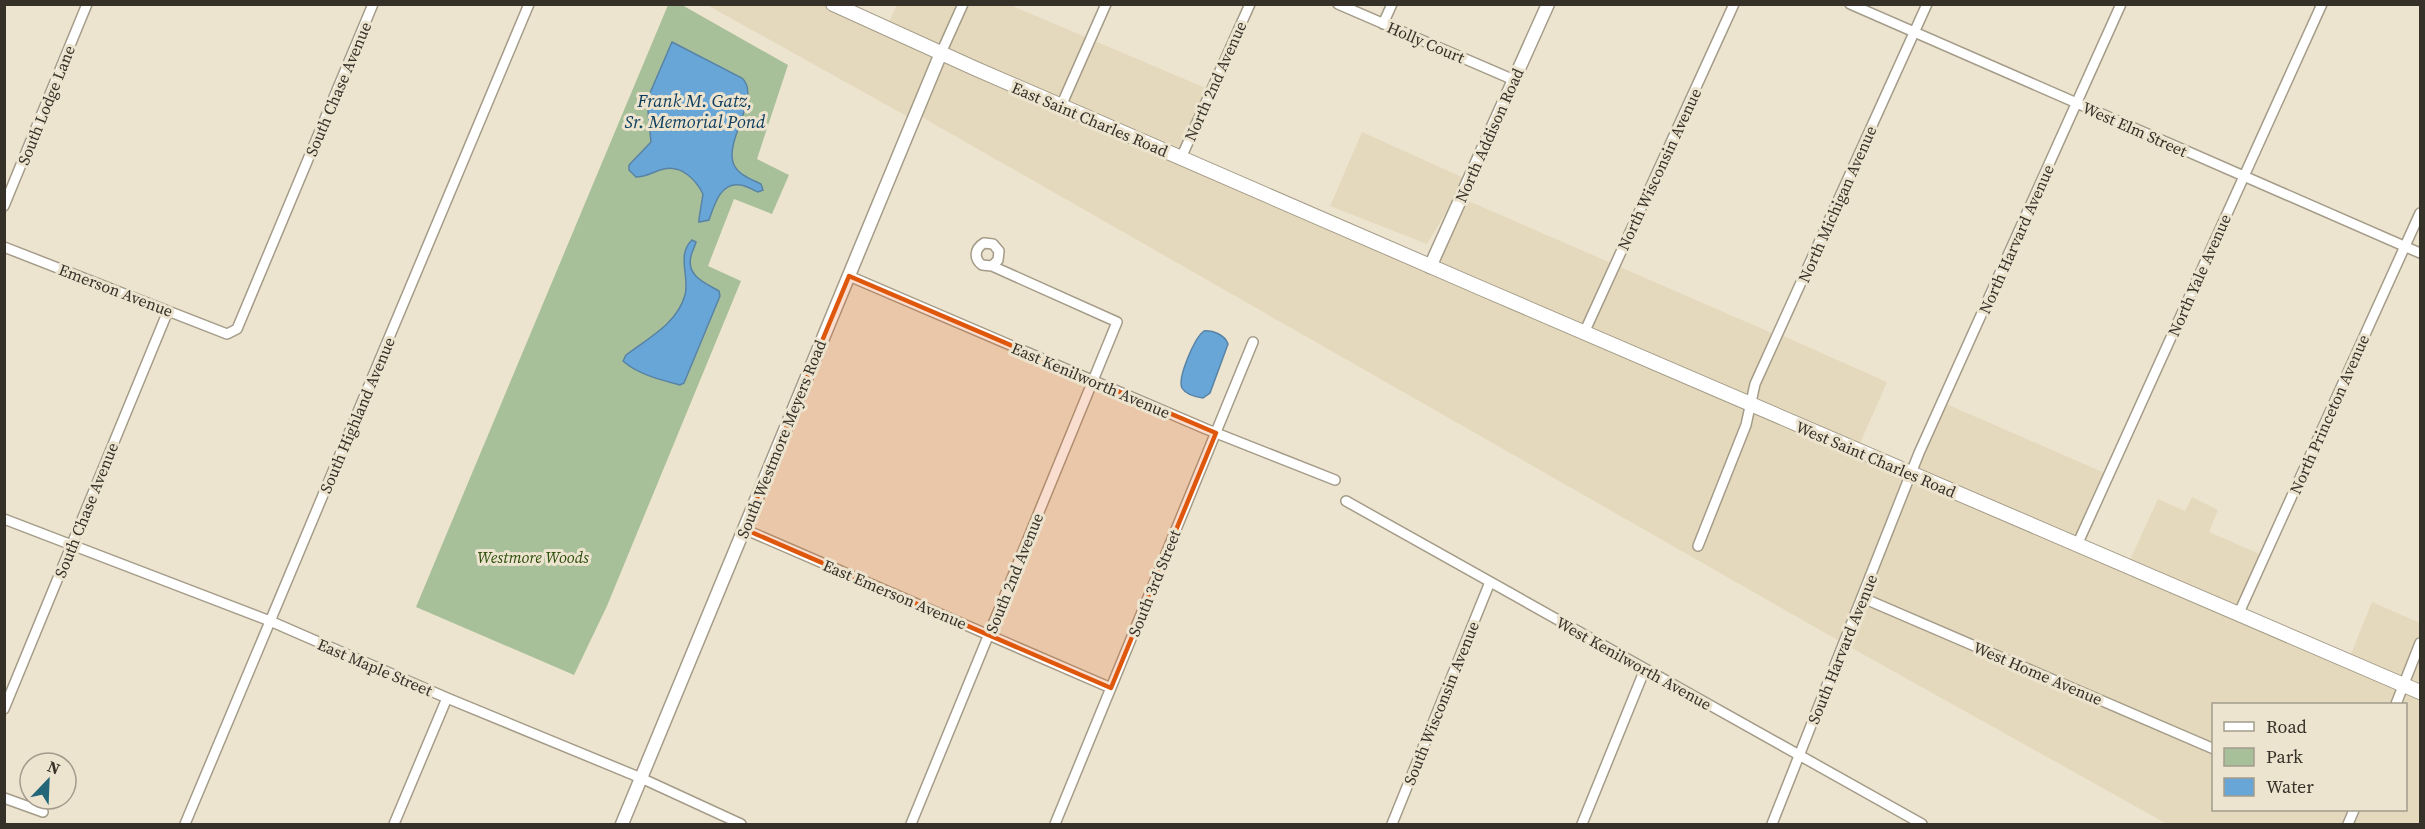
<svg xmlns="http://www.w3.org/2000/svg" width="2425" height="829" viewBox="0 0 2425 829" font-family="'Source Serif 4',serif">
  <rect width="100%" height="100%" fill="#ede4cf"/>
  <path fill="#e5d9bd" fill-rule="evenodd" d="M 707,5 L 826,5 L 937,54 L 910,118 Z
    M 897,5 L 951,5 L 959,8 L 940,50 L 887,26 Z
    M 964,5 L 1010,5 L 1208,89 L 1180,155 L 945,52 Z
    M 943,58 L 2420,699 L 2420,824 L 2167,824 L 1841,642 L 920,116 ZM 2214,704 L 2406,704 L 2406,810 L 2214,810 Z
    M 1362,132 L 1466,179 L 1427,244 L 1330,206 Z
    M 1464,199 L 1774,334 L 1749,400 L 1435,265 Z
    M 1781,335 L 1887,382 L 1858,448 L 1754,403 Z
    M 1944,403 L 2107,474 L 2076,542 L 1915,473 Z
    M 2192,497 L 2218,510 L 2209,532 L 2262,555 L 2237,611 L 2128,564 L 2158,499 L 2185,511 Z
    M 2372,602 L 2420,623 L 2420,635 L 2401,681 L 2349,659 Z
    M 2420,653 L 2420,688 L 2407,683 Z"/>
  <path fill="#a8c099" d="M 668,5 L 682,5 L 788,65 L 757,159 L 789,175 L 772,214 L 734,199 L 708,266 L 741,281 L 607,606 L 574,675 L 416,607 Z"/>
  <path fill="#68a6d8" stroke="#5983a4" stroke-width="1.5" d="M 672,42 L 742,78 C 762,96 723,142 734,165 C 739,175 751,179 761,184 L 763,190 L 758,192 C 753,190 745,185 740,185 C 720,182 714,206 709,220 L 699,222 L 699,219 L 703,194 C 696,180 682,165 664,169 C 654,171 647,177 636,177 L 629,170 L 629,165 L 651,142 L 648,111 L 650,93 Z
    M 692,240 L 696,242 C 695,247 692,251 691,256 C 686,276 705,283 719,291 L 720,296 L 684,383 L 680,385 C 661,380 637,374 623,361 L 626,355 C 648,338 677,324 685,295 C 690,277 676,255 692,240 Z
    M 1204,331 C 1213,330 1225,335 1228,344 L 1210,393 L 1203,398 C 1196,397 1186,395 1182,388 C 1177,378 1195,337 1204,331 Z"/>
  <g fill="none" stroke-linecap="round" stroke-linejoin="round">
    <defs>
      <path id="minor" d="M 1338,4 L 1514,80
        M 1850,4 L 2420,253
        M 1383,24 L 1392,4
        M 941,53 L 963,4
        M 1061,106 L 1106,4
        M 1181,158 L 1250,4
        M 4,206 L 87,4
        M 4,247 L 227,334 L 237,329 L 373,4
        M 849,276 L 1206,429 L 1335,480
        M 1584,333 L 1734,4
        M 1346,501 L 1922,824
        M 4,519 L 270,621 L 447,698 L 641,778 L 741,824
        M 744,529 L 1111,688
        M 2077,545 L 2322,4
        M 1698,546 L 1746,425 L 1755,384 L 1927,4
        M 1863,598 L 2214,749
        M 2238,615 L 2420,213
        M 2396,704 L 2420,643
        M 4,709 L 168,311
        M 4,798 L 43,812
        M 185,824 L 529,4
        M 394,824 L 447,698
        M 911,824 L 1117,322 L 992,266 L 982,265 C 974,259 974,249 984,243 L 993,244 L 999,251 L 998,260 L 992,266
        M 1055,824 L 1253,342
        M 1392,824 L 1490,582
        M 1582,824 L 1645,669
        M 1772,824 L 1919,453 L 2121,4
        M 2348,824 L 2354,810"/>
      <path id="tertiary" d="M 1430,267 L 1548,4
        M 622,824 L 941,53"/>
      <path id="secondary" d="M 833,4 L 974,68 L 1483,289 L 2420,692"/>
    </defs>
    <use href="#minor" stroke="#a49c88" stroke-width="12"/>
    <use href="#tertiary" stroke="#a49c88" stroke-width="15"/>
    <use href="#secondary" stroke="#a49c88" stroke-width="16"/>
    <use href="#minor" stroke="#fff" stroke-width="9"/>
    <use href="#tertiary" stroke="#fff" stroke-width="12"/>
    <use href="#secondary" stroke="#fff" stroke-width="14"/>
  </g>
  <path fill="#df570d" fill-opacity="0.2" stroke="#df570d" stroke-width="4.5" stroke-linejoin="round" d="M 849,276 L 1216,433 L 1111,688 L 744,529 Z"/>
  <g text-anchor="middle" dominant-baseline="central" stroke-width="6" stroke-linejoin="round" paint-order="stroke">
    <g font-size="16" fill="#353129" stroke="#ede4cf">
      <text transform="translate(1426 42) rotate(23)">Holly Court</text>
      <text transform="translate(1215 81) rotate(-66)">North 2nd Avenue</text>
      <text transform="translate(338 89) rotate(-67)">South Chase Avenue</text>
      <text transform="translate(46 105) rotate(-68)">South Lodge Lane</text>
      <text transform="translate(1090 119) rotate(23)">East Saint Charles Road</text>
      <text transform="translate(2135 129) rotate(24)">West Elm Street</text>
      <text transform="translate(1489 135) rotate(-66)">North Addison Road</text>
      <text transform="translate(1659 169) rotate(-65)">North Wisconsin Avenue</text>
      <text transform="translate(1837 204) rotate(-66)">North Michigan Avenue</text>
      <text transform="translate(2016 239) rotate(-66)">North Harvard Avenue</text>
      <text transform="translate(2199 275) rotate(-66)">North Yale Avenue</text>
      <text transform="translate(116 290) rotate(21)">Emerson Avenue</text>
      <text transform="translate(1091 380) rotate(23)">East Kenilworth Avenue</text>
      <text transform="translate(2329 414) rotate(-66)">North Princeton Avenue</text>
      <text transform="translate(357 415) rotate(-67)">South Highland Avenue</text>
      <text transform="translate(781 439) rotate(-68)">South Westmore Meyers Road</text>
      <text transform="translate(1876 459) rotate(23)">West Saint Charles Road</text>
      <text transform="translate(86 510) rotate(-68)">South Chase Avenue</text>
      <text transform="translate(1014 573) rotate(-68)">South 2nd Avenue</text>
      <text transform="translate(1154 583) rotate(-68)">South 3rd Street</text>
      <text transform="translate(895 594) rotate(23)">East Emerson Avenue</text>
      <text transform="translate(1842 649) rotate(-68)">South Harvard Avenue</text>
      <text transform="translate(1634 663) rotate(29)">West Kenilworth Avenue</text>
      <text transform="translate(375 667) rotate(23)">East Maple Street</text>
      <text transform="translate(2038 673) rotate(23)">West Home Avenue</text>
      <text transform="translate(1441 703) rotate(-68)">South Wisconsin Avenue</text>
    </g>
    <g font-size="16" font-style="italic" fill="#2b4e09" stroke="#ede4cf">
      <text x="533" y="557">Westmore Woods</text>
    </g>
    <g font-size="18" font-style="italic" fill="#0d3d5e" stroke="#ede4cf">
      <text x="695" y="100">Frank M. Gatz,<tspan x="695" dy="21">Sr. Memorial Pond</tspan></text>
    </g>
  </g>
  <rect width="2425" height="829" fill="none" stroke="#353129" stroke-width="12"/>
  <rect x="2212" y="703" width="195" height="108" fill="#ede4cf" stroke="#a39c8d" stroke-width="1.5"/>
  <rect x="2224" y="722" width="30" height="9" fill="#ffffff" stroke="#a39c8d" stroke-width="1.5"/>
  <text x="2266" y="733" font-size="18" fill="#353129">Road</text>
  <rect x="2224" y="748" width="30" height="18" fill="#a8c099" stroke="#a39c8d" stroke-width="1.5"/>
  <text x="2266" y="763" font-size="18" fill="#353129">Park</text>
  <rect x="2224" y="778" width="30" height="18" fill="#68a6d8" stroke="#a39c8d" stroke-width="1.5"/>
  <text x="2266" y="793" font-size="18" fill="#353129">Water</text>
  <g transform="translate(48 781) rotate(23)"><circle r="28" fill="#ede4cf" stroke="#a39c8d" stroke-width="1.5"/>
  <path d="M0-4.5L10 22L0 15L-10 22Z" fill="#226678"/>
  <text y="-9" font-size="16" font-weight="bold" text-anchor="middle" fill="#353129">N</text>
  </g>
</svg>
